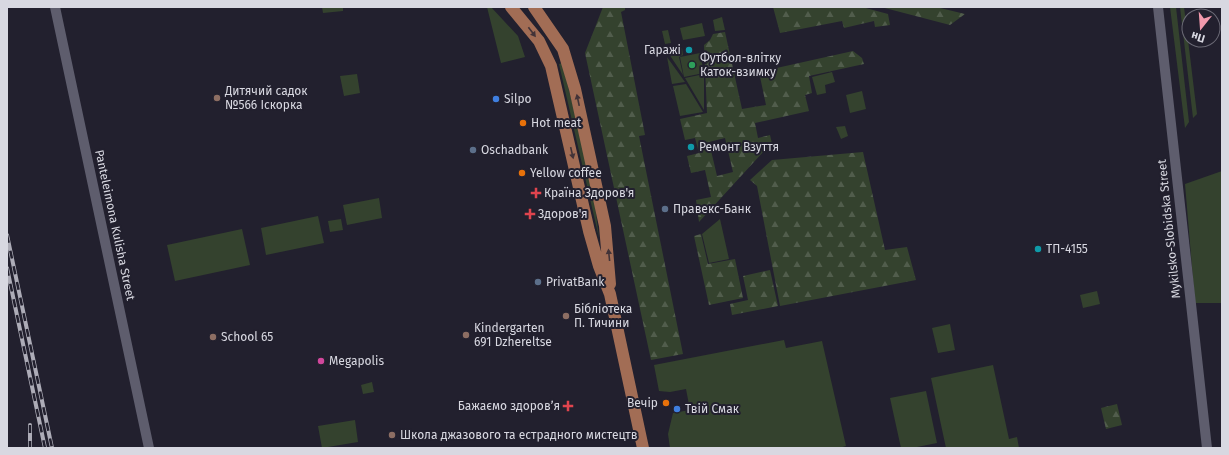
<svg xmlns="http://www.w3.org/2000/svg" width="1229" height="455" viewBox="0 0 1229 455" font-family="'Fira Sans',sans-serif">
  <defs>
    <pattern id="forest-firs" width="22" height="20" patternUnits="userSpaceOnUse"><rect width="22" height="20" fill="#34422e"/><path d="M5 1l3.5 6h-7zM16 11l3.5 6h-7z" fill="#515d4c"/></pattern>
  </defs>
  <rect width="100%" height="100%" fill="#22202e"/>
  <path fill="#34422e" d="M 322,7 L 343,7 L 343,11 L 323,13 Z
    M 487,7 L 491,7 L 518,36 L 525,57 L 501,63 Z
    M 1170,7 L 1176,7 L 1189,122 L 1185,128 Z
    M 1180,7 L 1184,7 L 1197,114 L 1193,118 Z
    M 722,17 L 725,30 L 715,31 L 713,20 Z
    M 702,23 L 705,36 L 683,40 L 680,28 Z
    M 668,30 L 671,43 L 665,44 L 662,31 Z
    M 682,48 L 683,55 L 679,57 L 683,75 L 667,51 Z
    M 700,53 L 704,73 L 684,77 L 680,57 Z
    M 667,57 L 685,82 L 672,84 Z
    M 562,63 L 592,180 L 599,238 L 559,64 Z
    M 832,72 L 835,82 L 825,85 L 826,93 L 817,95 L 812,77 Z
    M 357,74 L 360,93 L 344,96 L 340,76 Z
    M 704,74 L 704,110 L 685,78 Z
    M 686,84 L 703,112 L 680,116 L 673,86 Z
    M 862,91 L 866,109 L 850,113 L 846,95 Z
    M 845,126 L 848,136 L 841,139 L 836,127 Z
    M 1222,171 L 1222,303 L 1195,303 L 1185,184 Z
    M 379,198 L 382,218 L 347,225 L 343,205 Z
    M 318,216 L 324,243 L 266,255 L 261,228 Z
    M 341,219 L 343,230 L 330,232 L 328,221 Z
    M 720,219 L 729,259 L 709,263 L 702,234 Z
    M 242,229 L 250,265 L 175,281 L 167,245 Z
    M 1097,291 L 1100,304 L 1083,308 L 1080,295 Z
    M 950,324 L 955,350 L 938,353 L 932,328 Z
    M 784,340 L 786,348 L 822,341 L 846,446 L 839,448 L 670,448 L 668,434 L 673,413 L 690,410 L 686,389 L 670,392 L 659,391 L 654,365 Z
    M 993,365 L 1009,439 L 1017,437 L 1019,448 L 946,448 L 931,378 Z
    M 372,382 L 374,392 L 363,394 L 361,385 Z
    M 926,391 L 937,443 L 912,448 L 901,448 L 890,398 Z
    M 355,420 L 358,442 L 322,448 L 318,426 Z"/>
  <path fill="url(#forest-firs)" fill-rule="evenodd" d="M 603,7 L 625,7 L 625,10 L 621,12 L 645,135 L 639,136 L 683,354 L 651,360 L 585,53 Z
    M 773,7 L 862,7 L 888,14 L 890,25 L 875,27 L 874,21 L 844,28 L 842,21 L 780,33 Z
    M 881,7 L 936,7 L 965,14 L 950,25 Z
    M 725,32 L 742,109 L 766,105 L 759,72 L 853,51 L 862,58 L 864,64 L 809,76 L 812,93 L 805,95 L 809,111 L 755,123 L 758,138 L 770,135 L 773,148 L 765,150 L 699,222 L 696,200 L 711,197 L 705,170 L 691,173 L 687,156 L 699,153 L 695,138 L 685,140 L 680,119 L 707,113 L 704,45 L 710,40 L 713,34 ZM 725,138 L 733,172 L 717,176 L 709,142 Z
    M 863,152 L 885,250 L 907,247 L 916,280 L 780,306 L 757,186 L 750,180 L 772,160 Z
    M 701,234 L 708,264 L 735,259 L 743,298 L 709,305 L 694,236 Z
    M 770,270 L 778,306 L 732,315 L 730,304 L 748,300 L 743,276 Z
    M 1117,404 L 1122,425 L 1106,429 L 1101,408 Z"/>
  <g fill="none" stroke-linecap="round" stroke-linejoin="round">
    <path stroke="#5e5d6d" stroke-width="10" d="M 55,7 L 149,448
      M 1158,7 L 1207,448"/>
    <path stroke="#a26d55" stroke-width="12" d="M 511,7 L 539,41 L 551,66 L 589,231 L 599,266 L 610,294 L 643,448
      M 534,7 L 563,49 L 575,89 L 605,226 L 610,284"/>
    <defs>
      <path id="rail" d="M 7,235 L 52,448
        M 7,268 L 45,448
        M 30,425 L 30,448"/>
    </defs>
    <use href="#rail" stroke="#adacb7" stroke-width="4"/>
    <use href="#rail" stroke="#22202e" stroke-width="2.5" stroke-dasharray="8" stroke-linecap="butt"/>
  </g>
  <defs><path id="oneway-solid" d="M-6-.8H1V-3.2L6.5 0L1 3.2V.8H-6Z"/></defs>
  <g fill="#423338">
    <use href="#oneway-solid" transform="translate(532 32) rotate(53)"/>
    <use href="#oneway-solid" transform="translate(578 100) rotate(-102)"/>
    <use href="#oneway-solid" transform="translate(572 153) rotate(77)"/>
    <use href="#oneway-solid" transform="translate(609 255) rotate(-96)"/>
  </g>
  <g fill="#0f9aa8" stroke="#22202e" stroke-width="1.5">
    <circle cx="689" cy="50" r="4"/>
    <circle cx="691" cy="147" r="4"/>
    <circle cx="1038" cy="249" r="4"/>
  </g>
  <circle fill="#2e9e5b" stroke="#22202e" stroke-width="1.5" cx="692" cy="65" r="4"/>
  <g fill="#8d6e63" stroke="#22202e" stroke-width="1.5">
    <circle cx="217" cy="98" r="4"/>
    <circle cx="566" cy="316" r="4"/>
    <circle cx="466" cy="335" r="4"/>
    <circle cx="213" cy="337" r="4"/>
    <circle cx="392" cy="435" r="4"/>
  </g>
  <g fill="#3f7fe0" stroke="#22202e" stroke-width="1.5">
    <circle cx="496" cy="99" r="4"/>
    <circle cx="677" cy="409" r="4"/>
  </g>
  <g fill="#e8710a" stroke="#22202e" stroke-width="1.5">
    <circle cx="523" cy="123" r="4"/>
    <circle cx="522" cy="173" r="4"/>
    <circle cx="666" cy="403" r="4"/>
  </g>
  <g fill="#5c6f8a" stroke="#22202e" stroke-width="1.5">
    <circle cx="473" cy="150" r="4"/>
    <circle cx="665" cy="209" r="4"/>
    <circle cx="538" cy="282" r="4"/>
  </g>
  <g fill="#e0444e" stroke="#22202e" stroke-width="1.5">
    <path d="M534 187h4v4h4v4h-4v4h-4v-4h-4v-4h4z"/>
    <path d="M528 208h4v4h4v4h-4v4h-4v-4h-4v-4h4z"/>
    <path d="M566 400h4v4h4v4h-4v4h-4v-4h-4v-4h4z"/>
  </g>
  <circle fill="#d1479c" stroke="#22202e" stroke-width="1.5" cx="321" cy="361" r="4"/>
  <g text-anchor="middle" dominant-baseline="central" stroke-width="4" stroke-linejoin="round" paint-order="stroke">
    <g font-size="12" fill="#d8d8e1" stroke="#22202e" text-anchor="start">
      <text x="681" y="50" text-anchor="end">Гаражі</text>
      <text x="700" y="58">Футбол-влітку<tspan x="700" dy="14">Каток-взимку</tspan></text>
      <text x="225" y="91">Дитячий садок<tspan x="225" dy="14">№566 Іскорка</tspan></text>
      <text x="504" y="99">Silpo</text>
      <text x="531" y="123">Hot meat</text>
      <text x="699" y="147">Ремонт Взуття</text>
      <text x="481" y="150">Oschadbank</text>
      <text x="530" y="173">Yellow coffee</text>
      <text x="544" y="193">Країна Здоров'я</text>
      <text x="673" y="209">Правекс-Банк</text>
      <text x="538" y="214">Здоров'я</text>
      <text x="1046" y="249">ТП-4155</text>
      <text x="546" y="282">PrivatBank</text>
      <text x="574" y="309">Бібліотека<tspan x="574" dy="14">П. Тичини</tspan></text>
      <text x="474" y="328">Kindergarten<tspan x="474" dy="14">691 Dzhereltse</tspan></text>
      <text x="221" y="337">School 65</text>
      <text x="329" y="361">Megapolis</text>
      <text x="658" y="403" text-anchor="end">Вечір</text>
      <text x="560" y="406" text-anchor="end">Бажаємо здоровʼя</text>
      <text x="685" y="409">Твій Смак</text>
      <text x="400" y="435">Школа джазового та естрадного мистецтв</text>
    </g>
    <g font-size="12" fill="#d8d8e1" stroke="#22202e">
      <text transform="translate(115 225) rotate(78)">Panteleimona Kulisha Street</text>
      <text transform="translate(1169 229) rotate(-96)">Mykilsko-Slobidska Street</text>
    </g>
  </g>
  <rect width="1229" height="455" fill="none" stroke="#d8d8e1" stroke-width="16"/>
  <g transform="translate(1201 28) rotate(197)"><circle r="19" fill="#22202e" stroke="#6b6a76"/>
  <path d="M0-3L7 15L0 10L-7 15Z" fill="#f29aad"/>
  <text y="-6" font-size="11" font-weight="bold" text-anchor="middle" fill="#d8d8e1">Пн</text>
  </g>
</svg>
